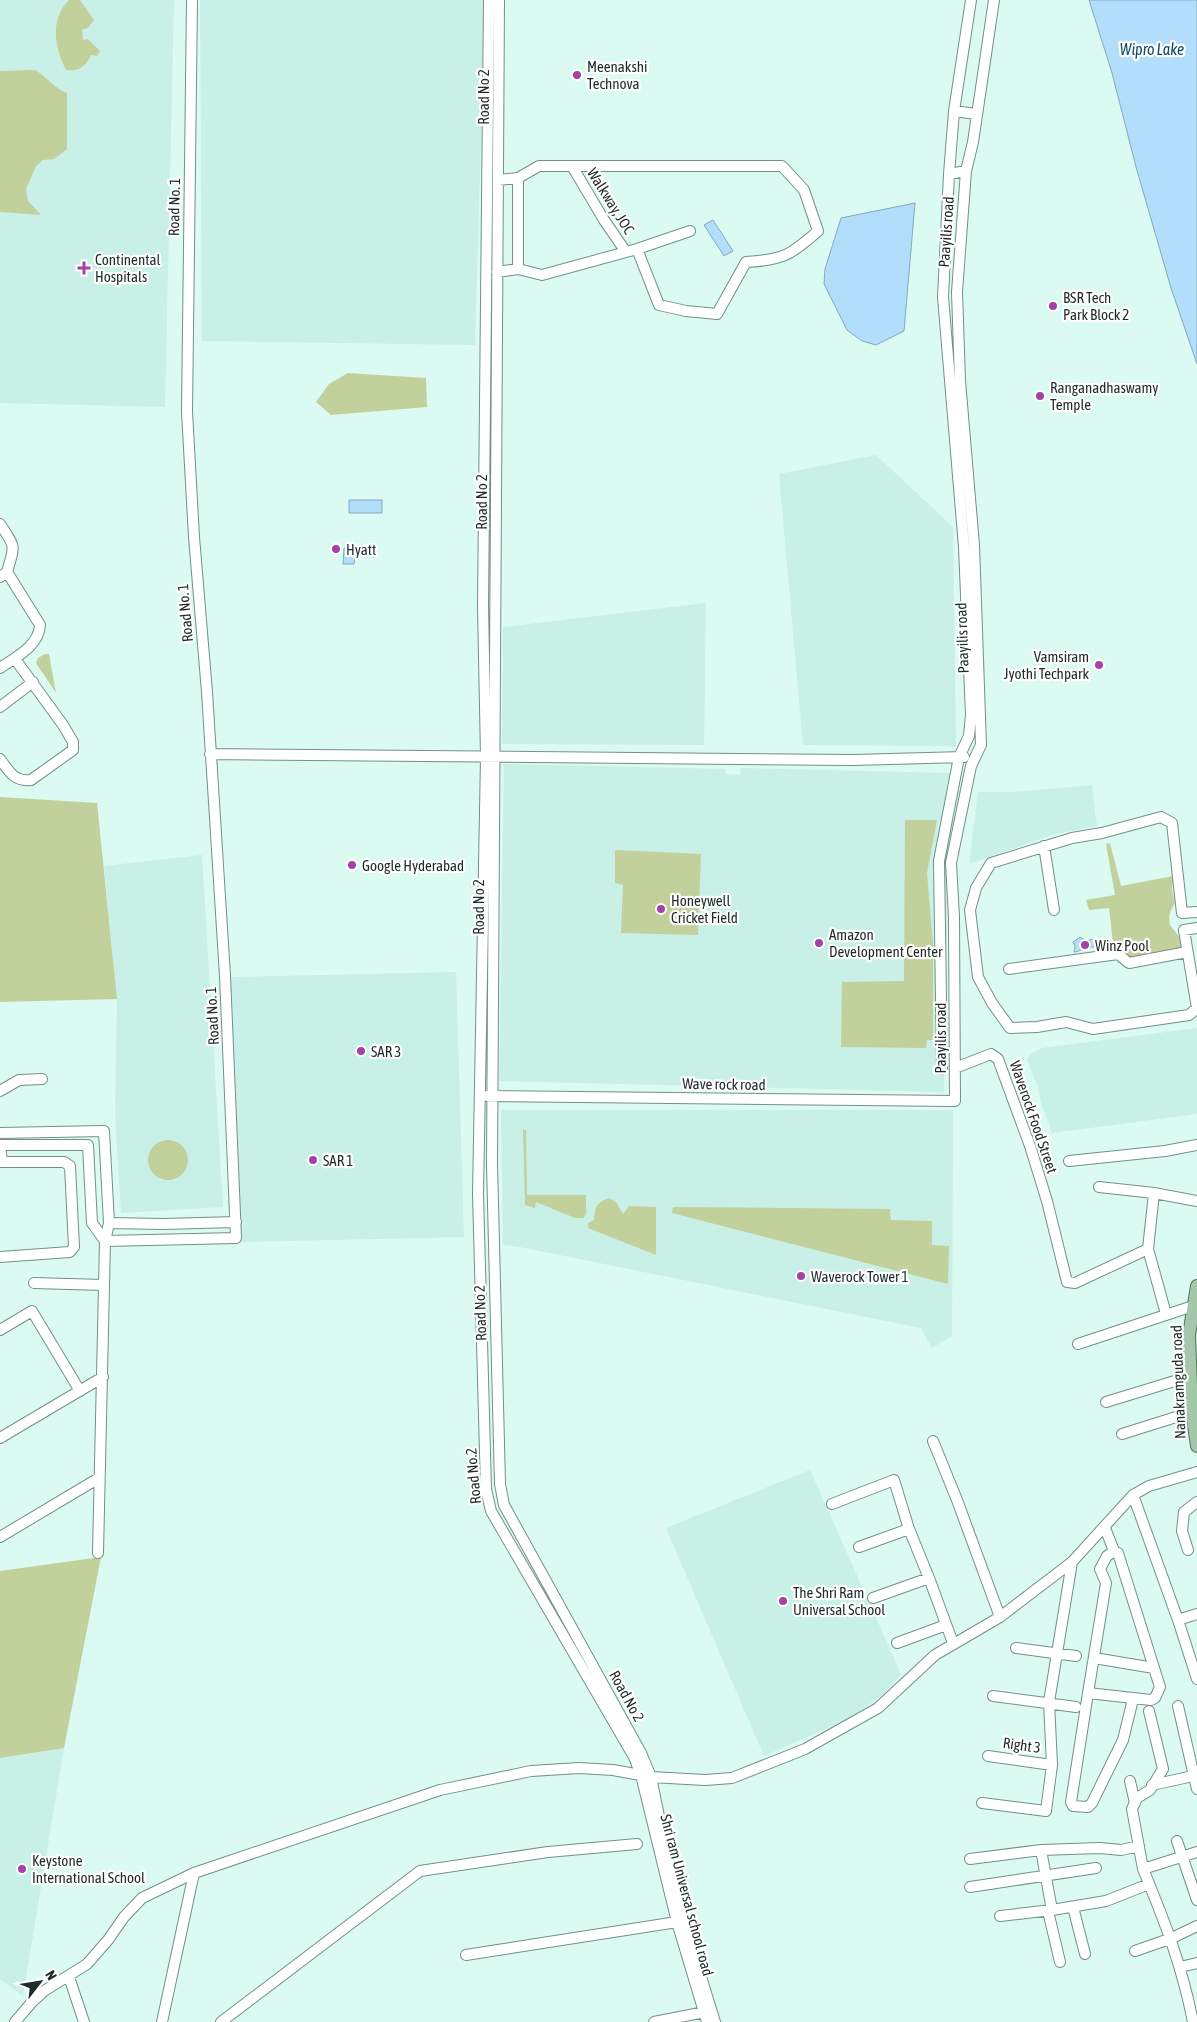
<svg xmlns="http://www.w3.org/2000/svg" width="1197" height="2022" viewBox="0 0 1197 2022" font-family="'Asap Condensed',sans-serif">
  <rect width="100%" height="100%" fill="#dafaf2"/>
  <path fill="#c8f0e6" d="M 0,0 L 174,0 L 165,407 L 0,403 Z
    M 200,0 L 485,0 L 475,345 L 202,341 Z
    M 876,455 L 953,527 L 956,746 L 803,745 L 779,474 Z
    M 706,603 L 704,745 L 502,744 L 503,627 Z
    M 504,764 L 725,769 L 725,774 L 740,775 L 741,768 L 950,773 L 944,1092 L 499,1081 Z
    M 1092,785 L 1097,826 L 1055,834 L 969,864 L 978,792 L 1012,792 Z
    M 202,855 L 223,1207 L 121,1213 L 115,1116 L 117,999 L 104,866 Z
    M 456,972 L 464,1237 L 238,1242 L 230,977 Z
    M 1197,1028 L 1197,1114 L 1052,1133 L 1041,1103 L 1038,1087 L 1027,1060 L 1029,1055 L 1042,1048 Z
    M 501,1110 L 953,1110 L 952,1336 L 932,1348 L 921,1328 L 520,1247 L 503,1245 Z
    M 810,1470 L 901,1674 L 884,1694 L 850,1718 L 764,1756 L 666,1528 Z
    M 64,1748 L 23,1996 L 0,1979 L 0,1758 Z"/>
  <path fill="#c2d09c" d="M 69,0 L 80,0 L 94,20 L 88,28 L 82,30 L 83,40 L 88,39 L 100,51 L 97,56 L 91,55 C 86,66 79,72 66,70 C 55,48 49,20 69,0 Z
    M 35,70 C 47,77 55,89 67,93 L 67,149 L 54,159 L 43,160 L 36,166 L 26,189 L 28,201 L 41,215 L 0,212 L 0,71 Z
    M 348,373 L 426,378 L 427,407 L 331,415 L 316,402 L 329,384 Z
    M 45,654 L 49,654 L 56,693 L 36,663 L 38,658 Z
    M 0,797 L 97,803 L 117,999 L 0,1002 Z
    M 905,820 L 937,820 L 927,873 L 933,944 L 933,1040 L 927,1040 L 926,1048 L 841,1047 L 842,982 L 904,981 Z
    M 1110,843 L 1121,886 L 1173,876 L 1172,889 L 1175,903 L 1171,910 L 1169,917 L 1170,925 L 1180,938 L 1181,951 L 1130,960 L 1114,952 L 1109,908 L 1089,910 L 1086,900 L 1115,895 L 1106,844 Z
    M 615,850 L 701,854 L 698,935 L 621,933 L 623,885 L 615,883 Z
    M 523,1130 L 526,1130 L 527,1195 L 586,1195 L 586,1214 L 583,1218 L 575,1218 L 536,1202 L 535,1208 L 525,1205 Z
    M148 1160a20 20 0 1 1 40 0a20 20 0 1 1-40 0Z
    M 609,1198 L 616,1202 L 623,1214 L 629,1206 L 656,1207 L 656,1255 L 588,1228 L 588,1223 L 594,1220 C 595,1207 596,1203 609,1198 Z
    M 673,1207 L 890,1209 L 891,1220 L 932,1221 L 932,1245 L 949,1246 L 948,1284 L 672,1213 Z
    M 101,1557 L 64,1748 L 0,1758 L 0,1571 Z"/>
  <path fill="#b2defc" stroke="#86a8bd" d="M 1089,0 L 1197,0 L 1197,364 L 1171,288 L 1136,167 L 1112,73 Z
    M 915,203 L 904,331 L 876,345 L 862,341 L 847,330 L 824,284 L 825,269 L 841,218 Z
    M 713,220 L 733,251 L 724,256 L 704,225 Z
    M 349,500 L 382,500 L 382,513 L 349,513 Z
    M 344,548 L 376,549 L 375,557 L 355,556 L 354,564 L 343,564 Z
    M 1080,937 L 1086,941 L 1093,939 L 1096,945 L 1095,947 C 1083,946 1081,952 1074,952 L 1075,946 L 1073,942 Z"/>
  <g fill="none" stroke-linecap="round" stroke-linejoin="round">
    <defs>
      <path id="minor" d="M 489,0 L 483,606 L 486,757 L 478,1194 L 486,1489 L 491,1511 L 634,1757 L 641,1775 L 677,1922 L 707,2022
        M 499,0 L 492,1164 L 500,1484 L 504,1505 L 641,1753 L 651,1777 L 664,1841 L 685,1925 L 715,2022
        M 971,0 L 954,111 L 949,174 L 966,171 L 973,142 L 994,0
        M 954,111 L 976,114
        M 572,166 L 604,220 L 626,252
        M 518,178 L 518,269
        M 637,249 L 690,231
        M 497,272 L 518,269 L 542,275 L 637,249 L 659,305 L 686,311 L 717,314 L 746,262 C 783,260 791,255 818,231 L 804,190 L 782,166 L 539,166 L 518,178 L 498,180
        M 0,524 C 16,548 15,544 7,572 L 0,577
        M 0,668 C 16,657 39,646 40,625 L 7,572
        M 0,707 L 33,682
        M 210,754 L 853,760 L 964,757
        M 0,759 C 9,771 14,782 31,780 L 73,750 L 73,742 L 63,725 L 15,659
        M 1044,846 L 1054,910
        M 1197,912 L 1182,913 L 1172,823 L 1161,817 L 1102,833 L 1072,838 L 991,863 L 976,888 L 970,910 L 978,977 L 992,1003 L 1010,1028 L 1037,1027 L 1066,1022 L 1093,1029 L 1189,1015 L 1197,1008 L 1184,930 L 1197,928
        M 1009,969 L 1118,954 L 1129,963 L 1187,952
        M 955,1068 L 991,1054 L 998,1059 L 1030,1146 L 1047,1201 L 1067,1282 L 1075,1283 L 1148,1249
        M 942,1069 L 939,861 L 959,757 L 969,736 L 971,715 L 964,547 L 943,297 L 949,174
        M 0,1091 L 19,1080 L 42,1079
        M 487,1096 L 955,1101 L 954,917 L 951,863 L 971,766 L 981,745 L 974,545 L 960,381 L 957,292 L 966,171
        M 0,1133 L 104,1131 L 109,1223 L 105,1241 L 98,1553
        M 1069,1161 L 1165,1151 L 1197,1145
        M 0,1162 L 64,1162 L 70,1166 L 74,1247 L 70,1252 L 0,1257
        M 2,1162 L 0,1145 L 88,1145 L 92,1223 L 105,1241
        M 1099,1187 L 1154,1193
        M 109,1223 L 163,1224 L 236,1222
        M 105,1241 L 236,1238 L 225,976 L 207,692 L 194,537 L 187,412 L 192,0
        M 34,1283 L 104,1285
        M 1166,1314 L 1148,1249 L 1154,1193 L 1197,1201
        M 0,1330 L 32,1311 L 80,1391
        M 1078,1344 L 1193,1306
        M 1106,1402 L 1191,1376
        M 1122,1434 L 1192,1412
        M 0,1438 L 103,1377
        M 933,1441 L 957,1500 L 1000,1617
        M 1133,1495 L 1178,1620 L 1197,1679
        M 832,1504 L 894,1480 L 909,1529 L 929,1578 L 953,1643
        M 1105,1528 L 1114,1551 L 1118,1553 L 1160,1687 L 1155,1698 L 1151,1700 L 1088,1693 L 1106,1583 L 1100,1569 L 1107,1556 L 1114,1551
        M 0,1537 L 99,1478
        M 859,1547 L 909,1529
        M 1188,1550 L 1182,1531 L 1184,1512 L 1197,1502
        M 873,1598 L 929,1578
        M 1178,1620 L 1197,1614
        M 897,1643 L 946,1625
        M 1016,1648 L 1076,1656
        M 1094,1658 L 1154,1668
        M 1088,1693 L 1071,1802 L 1073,1806 L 1088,1807 L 1092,1803 L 1123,1740 L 1133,1699
        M 993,1696 L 1076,1707
        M 1178,1706 L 1197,1789
        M 988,1756 L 1052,1765
        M 1130,1781 L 1135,1803
        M 1152,1785 L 1193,1776
        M 982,1803 L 1046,1811 L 1052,1765 L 1049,1702 L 1072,1562
        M 1177,1841 L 1197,1900
        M 970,1859 L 1041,1850 L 1100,1848 L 1121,1850 L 1139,1846
        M 1143,1869 L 1132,1809 L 1137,1798 L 1150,1790 L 1163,1769 L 1149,1711
        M 970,1887 L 1096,1868
        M 1073,1907 L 1085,1954
        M 1052,1910 L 1106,1901 L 1149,1884
        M 1048,1911 L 1060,1962
        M 1000,1916 L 1052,1910 L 1041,1850
        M 1135,1951 L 1172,1938 L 1197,1926
        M 466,1955 L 677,1922
        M 1180,1967 L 1197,1963
        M 69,1977 L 84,2022
        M 15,2022 L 32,2002 L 44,1991 L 87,1964 L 108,1940 L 124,1917 L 142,1898 L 194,1873 L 440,1790 L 531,1771 L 579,1768 L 613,1770 L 651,1777 L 705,1780 L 732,1778 L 805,1749 L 878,1708 L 935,1655 L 1000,1617 L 1072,1562 L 1133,1495 L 1149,1486 L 1197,1472
        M 162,2022 L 194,1873
        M 221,2022 L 420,1871 L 548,1852 L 637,1844
        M 654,2022 L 705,2012
        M 1193,2022 C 1182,1966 1165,1922 1143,1869 L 1197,1852"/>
      <path id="major" d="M 1197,1286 L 1189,1335 L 1192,1412 L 1197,1446"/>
    </defs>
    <use href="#minor" stroke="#739089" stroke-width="12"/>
    <use href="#major" stroke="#4e7859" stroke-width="14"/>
    <use href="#minor" stroke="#fff" stroke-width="10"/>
    <use href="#major" stroke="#a4c7ab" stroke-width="12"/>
  </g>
  <g fill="#a341a8" stroke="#fff" stroke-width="2">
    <circle cx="577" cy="75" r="5"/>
    <path d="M81.5 260.5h5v5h5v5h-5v5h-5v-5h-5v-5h5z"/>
    <circle cx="1053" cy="306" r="5"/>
    <circle cx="1040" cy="396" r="5"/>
    <circle cx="336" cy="549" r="5"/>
    <circle cx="1099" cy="665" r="5"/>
    <circle cx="352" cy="865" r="5"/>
    <circle cx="661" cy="909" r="5"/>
    <circle cx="819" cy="943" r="5"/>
    <circle cx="1085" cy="945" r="5"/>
    <circle cx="361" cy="1051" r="5"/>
    <circle cx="313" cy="1160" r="5"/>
    <circle cx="801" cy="1276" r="5"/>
    <circle cx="783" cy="1601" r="5"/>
    <circle cx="22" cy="1869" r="5"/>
  </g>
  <g text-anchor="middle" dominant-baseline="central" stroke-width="4.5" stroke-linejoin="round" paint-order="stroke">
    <g font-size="15" fill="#1f2b29" stroke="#fff" text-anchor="start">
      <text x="587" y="66">Meenakshi<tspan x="587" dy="17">Technova</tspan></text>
      <text x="95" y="259">Continental<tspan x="95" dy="17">Hospitals</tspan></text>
      <text x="1063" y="297">BSR Tech<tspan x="1063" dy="17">Park Block 2</tspan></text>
      <text x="1050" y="387">Ranganadhaswamy<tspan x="1050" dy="17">Temple</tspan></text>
      <text x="346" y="549">Hyatt</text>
      <text x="1089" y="656" text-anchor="end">Vamsiram<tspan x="1089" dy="17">Jyothi Techpark</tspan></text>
      <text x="362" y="865">Google Hyderabad</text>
      <text x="671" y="900">Honeywell<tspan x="671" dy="17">Cricket Field</tspan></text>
      <text x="829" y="934">Amazon<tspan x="829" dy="17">Development Center</tspan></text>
      <text x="1095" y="945">Winz Pool</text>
      <text x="371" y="1051">SAR 3</text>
      <text x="323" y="1160">SAR 1</text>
      <text x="811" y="1276">Waverock Tower 1</text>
      <text x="793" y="1592">The Shri Ram<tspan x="793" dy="17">Universal School</tspan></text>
      <text x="32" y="1860">Keystone<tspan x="32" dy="17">International School</tspan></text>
    </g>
    <g font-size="15" fill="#1f2b29" stroke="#fff">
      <text transform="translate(483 97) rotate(-90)">Road No 2</text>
      <text transform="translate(611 201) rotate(58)">Walkway, JOC</text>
      <text transform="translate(174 207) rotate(-89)">Road No. 1</text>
      <text transform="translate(946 232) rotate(-86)">Paayilis road</text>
      <text transform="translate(481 502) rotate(-90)">Road No 2</text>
      <text transform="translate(185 613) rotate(-95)">Road No. 1</text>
      <text transform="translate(962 638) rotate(-92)">Paayilis road</text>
      <text transform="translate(478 907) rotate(-90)">Road No 2</text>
      <text transform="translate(212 1016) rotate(-93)">Road No. 1</text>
      <text transform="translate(940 1038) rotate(-90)">Paayilis road</text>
      <text transform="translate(724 1084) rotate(1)">Wave rock road</text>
      <text transform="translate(1034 1117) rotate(71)">Waverock Food Street</text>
      <text transform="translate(480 1313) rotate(-92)">Road No 2</text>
      <text transform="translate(1178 1382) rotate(-92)">Nanakramguda road</text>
      <text transform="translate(473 1476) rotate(-95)">Road No.2</text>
      <text transform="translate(627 1696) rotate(61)">Road No 2</text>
      <text transform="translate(1022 1745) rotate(8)">Right 3</text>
      <text transform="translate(687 1895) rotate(75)">Shri ram Universal school road</text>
    </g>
    <g font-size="16" font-style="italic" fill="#094969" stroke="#fff">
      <text x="1152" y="49">Wipro Lake</text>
    </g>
  </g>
  <g transform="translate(40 1982) rotate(59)" stroke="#ffffff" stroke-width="4" paint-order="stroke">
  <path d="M0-4L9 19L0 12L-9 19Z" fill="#1f2b29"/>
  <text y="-8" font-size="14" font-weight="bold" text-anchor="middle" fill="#1f2b29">N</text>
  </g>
</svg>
